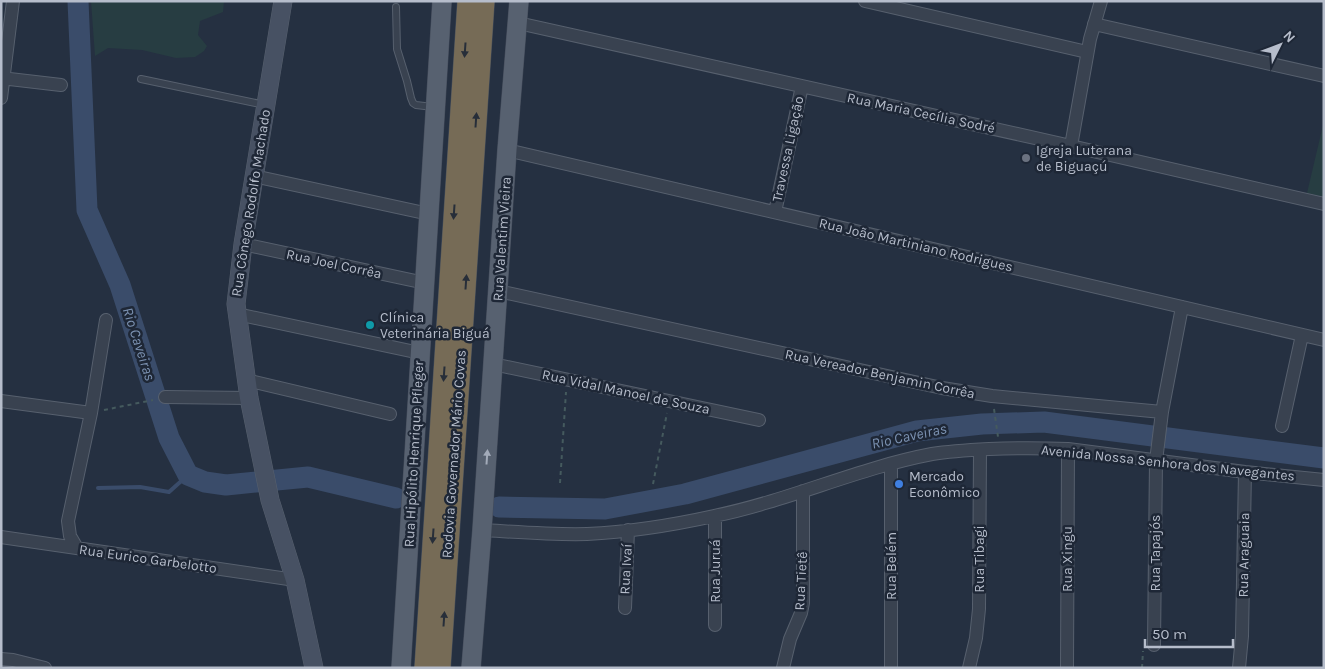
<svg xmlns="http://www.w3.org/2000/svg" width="1325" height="669" viewBox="0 0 1325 669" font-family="Karla,sans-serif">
  <rect width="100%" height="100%" fill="#253041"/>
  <path fill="#273d42" d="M 91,1 L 224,1 L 223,12 L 200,21 L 198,35 L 207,46 L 204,51 L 195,57 L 176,58 L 142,50 L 108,48 L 95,56 Z
    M 1324,121 L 1324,197 L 1307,193 Z"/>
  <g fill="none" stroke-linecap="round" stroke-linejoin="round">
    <path stroke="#3a4c6a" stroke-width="4" d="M 98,488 L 140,487 L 169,492 L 188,475"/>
    <path stroke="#3a4c6a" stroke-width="21" d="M 78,1 L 87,210 L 120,285 L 169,438 L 188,475 L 205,482 L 226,485 L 308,477 L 396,498
      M 499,507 L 605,509 L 685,494 L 917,431 L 982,424 L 1044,422 L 1324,458"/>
    <defs>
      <path id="lane" d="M 396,7 L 397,49 L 407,81 L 411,98 L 413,103 L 416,105 L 433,107
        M 141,79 L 265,105"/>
      <path id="street" d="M 865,1 L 1087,52
        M 518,23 L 1071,146 L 1324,204
        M 1094,24 L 1324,76
        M 1,78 L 61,85
        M 1,98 L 13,1
        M 1071,146 L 1090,39 L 1101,1
        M 507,150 L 1324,340
        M 254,176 L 429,214
        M 775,212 L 802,86
        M 243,244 L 425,283
        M 498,291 L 942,388 L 992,396 L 1162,412 L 1182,307
        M 237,314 L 420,353
        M 493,364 L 759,420
        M 246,380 L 390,414
        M 165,397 L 249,398
        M 1,401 L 91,413
        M 1282,426 L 1302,335
        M 482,530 C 517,532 552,535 587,534 C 630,532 673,525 714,516 C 788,501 858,468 932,454 C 951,451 970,450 989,449 C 1015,448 1041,448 1068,449 L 1245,472 L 1324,480
        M 1,537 L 295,580
        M 77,548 L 70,536 L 68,521 L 91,413 L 106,320
        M 625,608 L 628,530
        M 715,625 L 715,516
        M 1154,645 L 1156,461 L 1162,412
        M 1,659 L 13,660 L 45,668
        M 783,668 L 790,639 L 801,613 L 803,603 L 803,491
        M 891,668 L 891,465
        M 969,668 L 976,638 L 979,609 L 980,450
        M 1067,668 L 1068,449
        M 1239,668 L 1242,636 L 1245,472"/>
      <path id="secondary" d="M 283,1 L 243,244 L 236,304 L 249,398 L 270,500 L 295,580 L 314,668"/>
      <path id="primary" d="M 401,668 L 442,1
        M 471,668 L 482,530 L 507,150 L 519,1"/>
      <path id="highway" d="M 425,668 L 468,1
        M 440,668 L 484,1"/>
    </defs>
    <use href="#lane" stroke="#57606e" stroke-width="8"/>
    <use href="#street" stroke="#57606e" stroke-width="14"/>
    <use href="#secondary" stroke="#57606e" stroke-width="19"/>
    <use href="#primary" stroke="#434b5a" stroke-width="20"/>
    <use href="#highway" stroke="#444d5b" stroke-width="22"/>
    <path stroke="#455a5e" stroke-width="2" stroke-dasharray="4 4" stroke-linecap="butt" d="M 994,409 L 998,437
      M 104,410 L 153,400
      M 560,483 L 566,392
      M 653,484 L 667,413
      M 1142,668 L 1143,651"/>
    <use href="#lane" stroke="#394250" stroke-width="6"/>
    <use href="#street" stroke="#394250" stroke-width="12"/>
    <use href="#secondary" stroke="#475163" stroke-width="18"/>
    <use href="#primary" stroke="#576170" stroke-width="19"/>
    <use href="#highway" stroke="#766b56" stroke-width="21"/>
  </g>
  <defs><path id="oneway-solid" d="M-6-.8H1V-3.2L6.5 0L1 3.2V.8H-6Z" transform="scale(1.25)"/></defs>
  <g fill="#272e39">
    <use href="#oneway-solid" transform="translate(465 50) rotate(94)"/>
    <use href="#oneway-solid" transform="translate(476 120) rotate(-86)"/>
    <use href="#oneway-solid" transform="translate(454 212) rotate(94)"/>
    <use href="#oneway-solid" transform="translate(466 282) rotate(-86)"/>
    <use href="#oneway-solid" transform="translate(444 374) rotate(94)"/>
    <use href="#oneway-solid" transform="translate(433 536) rotate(94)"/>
    <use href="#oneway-solid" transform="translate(444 619) rotate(-86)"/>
  </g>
  <use fill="#a3abb9" href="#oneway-solid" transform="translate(487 457) rotate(-86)"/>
  <circle fill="#6b7280" stroke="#1e2736" stroke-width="2" cx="1026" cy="158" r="5"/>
  <circle fill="#0f9aa8" stroke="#1e2736" stroke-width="2" cx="370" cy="325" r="5"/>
  <circle fill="#3f7fe0" stroke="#1e2736" stroke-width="2" cx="899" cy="484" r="5"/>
  <g text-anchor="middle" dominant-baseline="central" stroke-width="5" stroke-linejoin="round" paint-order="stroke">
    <g font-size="14" fill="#b6bdcb" stroke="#1e2736">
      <text transform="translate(921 113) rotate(12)">Rua Maria Cecília Sodré</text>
      <text transform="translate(788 149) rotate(-78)">Travessa Ligação</text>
      <text transform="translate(251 203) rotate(-81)">Rua Cônego Rodolfo Machado</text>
      <text transform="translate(502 239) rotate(-86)">Rua Valentim Vieira</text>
      <text transform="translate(916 245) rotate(13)">Rua João Martiniano Rodrigues</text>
      <text transform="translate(334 264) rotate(12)">Rua Joel Corrêa</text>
      <text transform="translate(880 374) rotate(12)">Rua Vereador Benjamin Corrêa</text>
      <text transform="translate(626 392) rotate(12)">Rua Vidal Manoel de Souza</text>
      <text transform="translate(414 454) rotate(-87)">Rua Hipólito Henrique Pfleger</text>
      <text transform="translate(454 454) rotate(-86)">Rodovia Governador Mário Covas</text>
      <text transform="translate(1168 463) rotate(6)">Avenida Nossa Senhora dos Navegantes</text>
      <text transform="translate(1155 553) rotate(-90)">Rua Tapajós</text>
      <text transform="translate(1244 555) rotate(-89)">Rua Araguaia</text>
      <text transform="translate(148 559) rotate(8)">Rua Eurico Garbelotto</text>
      <text transform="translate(979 559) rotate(-90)">Rua Tibagi</text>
      <text transform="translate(1067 559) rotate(-90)">Rua Xingu</text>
      <text transform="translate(891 566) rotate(-90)">Rua Belém</text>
      <text transform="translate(626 569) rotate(-87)">Rua Ivaí</text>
      <text transform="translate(715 571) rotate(-90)">Rua Juruá</text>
      <text transform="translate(801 581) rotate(-87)">Rua Tietê</text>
    </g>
    <g font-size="14" fill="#b6bdcb" stroke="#1e2736" text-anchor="start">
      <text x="1036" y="150">Igreja Luterana<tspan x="1036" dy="16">de Biguaçú</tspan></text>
      <text x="380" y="317">Clínica<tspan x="380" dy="16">Veterinária Biguá</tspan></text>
      <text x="909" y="476">Mercado<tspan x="909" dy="16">Econômico</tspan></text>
    </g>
    <g font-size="15" font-style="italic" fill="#7c92b2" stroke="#1e2736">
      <text transform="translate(139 344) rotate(72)">Rio Caveiras</text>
      <text transform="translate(909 436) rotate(-12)">Rio Caveiras</text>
    </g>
  </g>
  <rect width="1325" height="669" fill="none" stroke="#b6bdcb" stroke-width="5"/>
  <g transform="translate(1280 45) rotate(48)" stroke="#1e2736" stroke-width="4" paint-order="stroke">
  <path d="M0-4L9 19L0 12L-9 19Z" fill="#b6bdcb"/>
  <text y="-8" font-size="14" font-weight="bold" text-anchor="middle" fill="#b6bdcb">N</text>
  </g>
  <path d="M1145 639v8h88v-8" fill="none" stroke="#b6bdcb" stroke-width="2.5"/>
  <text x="1152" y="639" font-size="15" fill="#b6bdcb" stroke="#1e2736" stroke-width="4" paint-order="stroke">50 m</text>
</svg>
